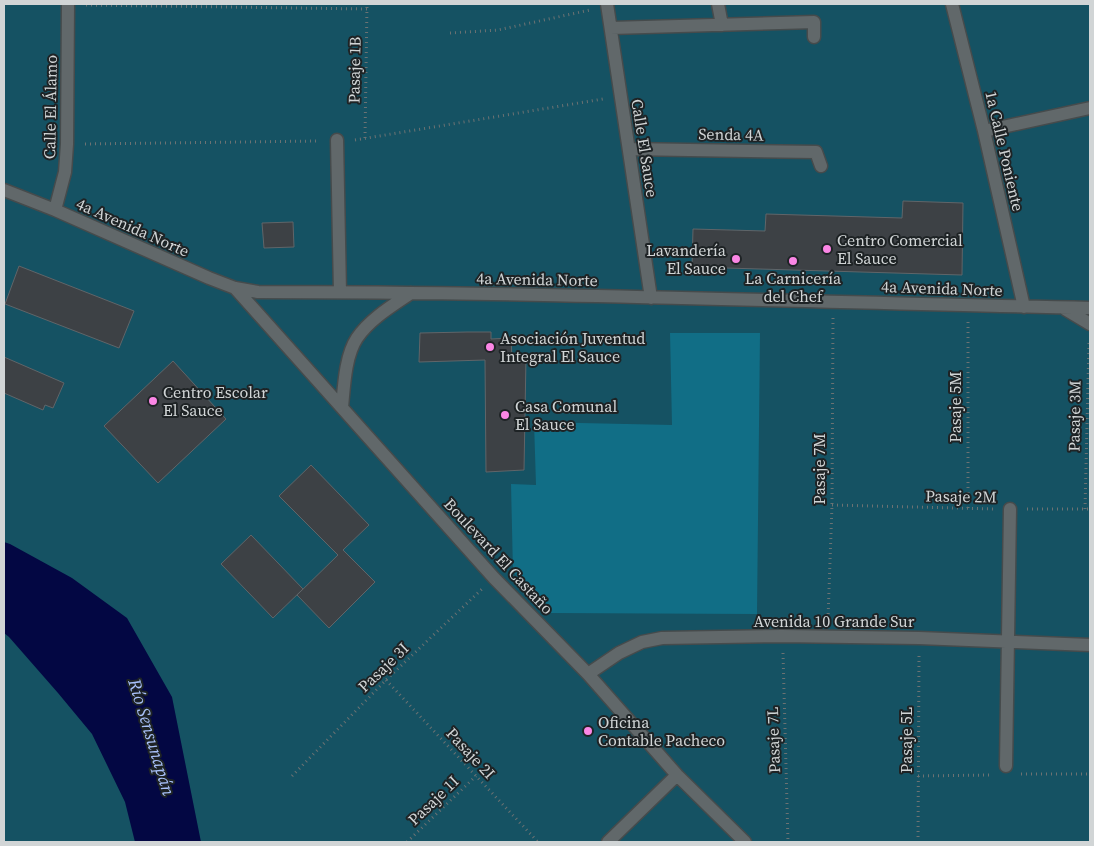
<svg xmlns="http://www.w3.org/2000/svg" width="1094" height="846" viewBox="0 0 1094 846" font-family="'Source Serif 4',serif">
  <rect width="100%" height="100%" fill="#272d2f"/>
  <path fill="#155263" d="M 4,4 L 1090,4 L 1090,842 L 4,842 Z"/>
  <path fill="#116e86" d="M 670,333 L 760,333 L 757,614 L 551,613 L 513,572 L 511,484 L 536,485 L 534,422 L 672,425 Z"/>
  <path fill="#030743" d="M 4,542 L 10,544 L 72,578 L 127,618 L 172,697 L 201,842 L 135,842 L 125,802 L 92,734 L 58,693 L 9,637 L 4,633 Z"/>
  <path fill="#3d4145" stroke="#606569" d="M 903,201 L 963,203 L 962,275 L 692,267 L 693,229 L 765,231 L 766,214 L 902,218 Z
    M 293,222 L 294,247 L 264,248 L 262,223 Z
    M 19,266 L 134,311 L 119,348 L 5,304 Z
    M 467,332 L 491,332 L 491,339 L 511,338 L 512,358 L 526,357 L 524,470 L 486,472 L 485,360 L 419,362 L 420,333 Z
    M 4,357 L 64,383 L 53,408 L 45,405 L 43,410 L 4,393 Z
    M 173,361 L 226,419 L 158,483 L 104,426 Z
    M 311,465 L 369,525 L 343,550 L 375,582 L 329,628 L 297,595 L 338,555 L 279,496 Z
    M 251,535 L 303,589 L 273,618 L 221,564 Z"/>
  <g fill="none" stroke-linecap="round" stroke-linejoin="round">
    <defs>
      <path id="minor" d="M 607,4 L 651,298
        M 718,4 L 722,25
        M 952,4 L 984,131 L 1024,307
        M 611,28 L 814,22 L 814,37
        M 984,131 L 1090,108
        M 337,140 L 340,292
        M 629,149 L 816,152 L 821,166
        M 4,190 L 55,210 L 209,278 L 235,288 L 258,292 C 535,292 813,302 1090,308
        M 55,210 L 65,172 L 67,144 L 68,4
        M 235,288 L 494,578 L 588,674 L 677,775 L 745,842
        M 1065,309 L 1090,324
        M 342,407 C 344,387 345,356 357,338 C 370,319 392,306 411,293
        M 588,674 L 619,653 L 642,642 L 662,638 L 782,636 L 919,638 L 1090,645
        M 1006,766 L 1010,509
        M 608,842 L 677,775"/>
    </defs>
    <use href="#minor" stroke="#464b4c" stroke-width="15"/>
    <path stroke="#6c7273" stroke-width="3" stroke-dasharray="1 4" stroke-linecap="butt" d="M 86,5 L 367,9
      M 450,33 L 498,30 L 590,10
      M 365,138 L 367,4
      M 355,140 L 603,99
      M 85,144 L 319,141
      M 968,322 L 968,509
      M 832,505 L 994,509
      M 1027,509 L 1090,509
      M 1085,509 L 1089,342
      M 828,619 L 832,505 L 833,318
      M 783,653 L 788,842
      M 386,680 L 538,842
      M 1021,774 L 1090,774
      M 292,776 L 386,680 L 482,589
      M 918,776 L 990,775
      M 407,842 L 476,776
      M 918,842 L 919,655"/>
    <use href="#minor" stroke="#61686a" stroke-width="12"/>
  </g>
  <g fill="#fb86e5" stroke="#1e2325" stroke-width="2">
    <circle cx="827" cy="249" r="5"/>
    <circle cx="736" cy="259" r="5"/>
    <circle cx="793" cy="261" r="5"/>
    <circle cx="490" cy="347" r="5"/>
    <circle cx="153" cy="401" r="5"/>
    <circle cx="505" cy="415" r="5"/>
    <circle cx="588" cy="731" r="5"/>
  </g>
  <g text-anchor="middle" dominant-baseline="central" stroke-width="4" stroke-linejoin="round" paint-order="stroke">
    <g font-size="16" fill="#d1d5d6" stroke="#1e2325">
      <text transform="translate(354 70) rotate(-89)">Pasaje 1B</text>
      <text transform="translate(50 107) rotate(-89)">Calle El Álamo</text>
      <text transform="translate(731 134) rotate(1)">Senda 4A</text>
      <text transform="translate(645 148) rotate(81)">Calle El Sauce</text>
      <text transform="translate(1005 151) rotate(77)">1a Calle Poniente</text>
      <text transform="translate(133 227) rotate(24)">4a Avenida Norte</text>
      <text transform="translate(537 279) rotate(1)">4a Avenida Norte</text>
      <text transform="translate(942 288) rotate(2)">4a Avenida Norte</text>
      <text transform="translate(955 407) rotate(-90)">Pasaje 5M</text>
      <text transform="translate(1074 416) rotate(-89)">Pasaje 3M</text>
      <text transform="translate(819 469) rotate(-90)">Pasaje 7M</text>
      <text transform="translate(961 496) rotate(1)">Pasaje 2M</text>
      <text transform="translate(499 556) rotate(47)">Boulevard El Castaño</text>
      <text x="834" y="621">Avenida 10 Grande Sur</text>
      <text transform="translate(383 667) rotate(-44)">Pasaje 3I</text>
      <text transform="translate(773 740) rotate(-92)">Pasaje 7L</text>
      <text transform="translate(906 740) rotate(-90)">Pasaje 5L</text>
      <text transform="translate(471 753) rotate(47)">Pasaje 2I</text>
      <text transform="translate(433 800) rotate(-44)">Pasaje 1I</text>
    </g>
    <g font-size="16" fill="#d1d5d6" stroke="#1e2325" text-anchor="start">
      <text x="837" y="240">Centro Comercial<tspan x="837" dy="18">El Sauce</tspan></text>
      <text x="726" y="250" text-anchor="end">Lavandería<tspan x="726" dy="18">El Sauce</tspan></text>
      <text x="793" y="278" text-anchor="middle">La Carnicería<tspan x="793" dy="18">del Chef</tspan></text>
      <text x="500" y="338">Asociación Juventud<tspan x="500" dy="18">Integral El Sauce</tspan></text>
      <text x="163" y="392">Centro Escolar<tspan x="163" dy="18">El Sauce</tspan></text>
      <text x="515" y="406">Casa Comunal<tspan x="515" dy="18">El Sauce</tspan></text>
      <text x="598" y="722">Oficina<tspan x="598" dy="18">Contable Pacheco</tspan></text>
    </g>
    <g font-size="18" font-style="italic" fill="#a8c0f8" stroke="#1e2325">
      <text transform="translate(152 737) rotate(73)">Río Sensunapán</text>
    </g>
  </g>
  <rect width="1094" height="846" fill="none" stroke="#d1d5d6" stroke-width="10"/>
</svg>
